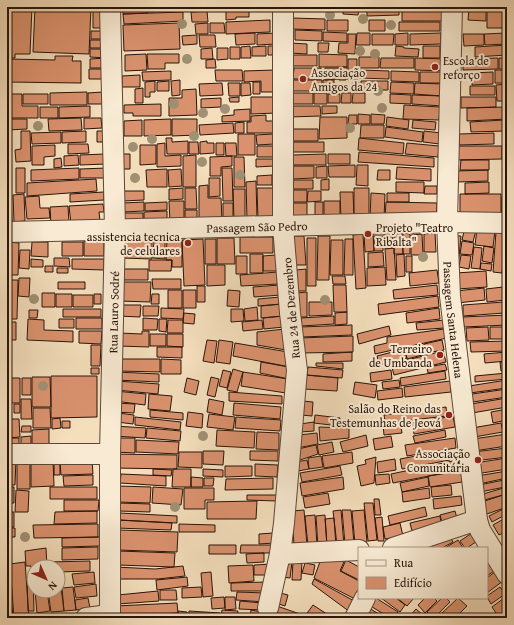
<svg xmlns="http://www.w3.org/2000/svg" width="514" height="625" viewBox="0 0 514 625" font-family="'Gentium Book Plus',serif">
  <rect width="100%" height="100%" fill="#f4debc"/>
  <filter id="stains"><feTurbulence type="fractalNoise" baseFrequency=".005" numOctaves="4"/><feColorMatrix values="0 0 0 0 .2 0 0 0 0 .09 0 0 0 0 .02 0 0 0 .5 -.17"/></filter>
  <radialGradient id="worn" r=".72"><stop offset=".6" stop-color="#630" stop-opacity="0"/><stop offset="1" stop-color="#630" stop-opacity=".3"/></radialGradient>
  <path fill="#da926e" stroke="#29150a" d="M 7,7 L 32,7 L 30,54 L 15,54 L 15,58 L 7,58 Z
    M 35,7 L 91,7 L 89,54 L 33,52 Z
    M 93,7 L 104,7 L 104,28 L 93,28 Z
    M 123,7 L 148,7 L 148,13 L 123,14 Z
    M 149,7 L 162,7 L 162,11 L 150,12 Z
    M 343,7 L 359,7 L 358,15 L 343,14 Z
    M 367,7 L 399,7 L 399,15 L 367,16 Z
    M 249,8 L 249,17 L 236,17 L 236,19 L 226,20 L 226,9 Z
    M 402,8 L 444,8 L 444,21 L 402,21 Z
    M 469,9 L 486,10 L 486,21 L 468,20 Z
    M 487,9 L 507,10 L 507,28 L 487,28 Z
    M 207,11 L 208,22 L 192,22 L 191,12 Z
    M 183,12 L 183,21 L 124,24 L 123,14 Z
    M 292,18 L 325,19 L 325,30 L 291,29 Z
    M 270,20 L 270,32 L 226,34 L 226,22 Z
    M 327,20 L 348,20 L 348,31 L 327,31 Z
    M 369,20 L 385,20 L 385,31 L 369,31 Z
    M 399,22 L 440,22 L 440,31 L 399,31 Z
    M 179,23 L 180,49 L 124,51 L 123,25 Z
    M 208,23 L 208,34 L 196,34 L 195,24 Z
    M 210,23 L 224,23 L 225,33 L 210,33 Z
    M 295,30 L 322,31 L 322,41 L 295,40 Z
    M 91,31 L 106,31 L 106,39 L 91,39 Z
    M 323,32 L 347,33 L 347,42 L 323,41 Z
    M 255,33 L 255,44 L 236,45 L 235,34 Z
    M 276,33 L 276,44 L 257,45 L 257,34 Z
    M 357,33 L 370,33 L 370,45 L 356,45 Z
    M 408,33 L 408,45 L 395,45 L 395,34 Z
    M 441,33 L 441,44 L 410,45 L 410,34 Z
    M 506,33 L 506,44 L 485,45 L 484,34 Z
    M 348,34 L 356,34 L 355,54 L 338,53 L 339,43 L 348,43 Z
    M 372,34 L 394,34 L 393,45 L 372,45 Z
    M 463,34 L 484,34 L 484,45 L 464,46 Z
    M 197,35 L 197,44 L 183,45 L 182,36 Z
    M 199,35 L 215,35 L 216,47 L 200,47 Z
    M 90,40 L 106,40 L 106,48 L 90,48 Z
    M 290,43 L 307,44 L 307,54 L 290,53 Z
    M 318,43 L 329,43 L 328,52 L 318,52 Z
    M 507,45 L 507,55 L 475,57 L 475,47 Z
    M 250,46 L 251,58 L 241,58 L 241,47 Z
    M 266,46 L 266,56 L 252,56 L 252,47 Z
    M 268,46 L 276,46 L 276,55 L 268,55 Z
    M 396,46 L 404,47 L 404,48 L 419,49 L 418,57 L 395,56 Z
    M 423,46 L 440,46 L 440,58 L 423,58 Z
    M 230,47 L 240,47 L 240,59 L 230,59 Z
    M 212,48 L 213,59 L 201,59 L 201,49 Z
    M 217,48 L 228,48 L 228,59 L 217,60 Z
    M 90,49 L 107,49 L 107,58 L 90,57 Z
    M 146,54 L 147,70 L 125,71 L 125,55 Z
    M 147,54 L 179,54 L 179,63 L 165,63 L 165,69 L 148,69 Z
    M 319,54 L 347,55 L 347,67 L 319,67 Z
    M 292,55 L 317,55 L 317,66 L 292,66 Z
    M 55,56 L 73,56 L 72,61 L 81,61 L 81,83 L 7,82 L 7,59 L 55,60 Z
    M 359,57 L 379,57 L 379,68 L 359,68 Z
    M 107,58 L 107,68 L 90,68 L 90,59 Z
    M 381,58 L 414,58 L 414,68 L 380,68 Z
    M 415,58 L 445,59 L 445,71 L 415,70 Z
    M 498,58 L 498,69 L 463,70 L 463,59 Z
    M 499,58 L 507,58 L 507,69 L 499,69 Z
    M 215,59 L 216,68 L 206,68 L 206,60 Z
    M 348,59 L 357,59 L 357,80 L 348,80 Z
    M 340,67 L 347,67 L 346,80 L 339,80 Z
    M 294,68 L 321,68 L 321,79 L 293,79 Z
    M 325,68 L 339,68 L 339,79 L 325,80 Z
    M 89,69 L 106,69 L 106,79 L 89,79 Z
    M 215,70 L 242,70 L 243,81 L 216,81 Z
    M 275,70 L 276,92 L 261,92 L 261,81 L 244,82 L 244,71 Z
    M 360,70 L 389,71 L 389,79 L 359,78 Z
    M 495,70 L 507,70 L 507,83 L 495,83 Z
    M 171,71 L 171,80 L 143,81 L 142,72 Z
    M 391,71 L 419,72 L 419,82 L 391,81 Z
    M 420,72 L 443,72 L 442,83 L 420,83 Z
    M 493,72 L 493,84 L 472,85 L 472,73 Z
    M 140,75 L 140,87 L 122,87 L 122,76 Z
    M 180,80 L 180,95 L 172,96 L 171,81 Z
    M 292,80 L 322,80 L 322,91 L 292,91 Z
    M 323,80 L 334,80 L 334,91 L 323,91 Z
    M 155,81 L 155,92 L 150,92 L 150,97 L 145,97 L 145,82 Z
    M 169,81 L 169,91 L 157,91 L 157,82 Z
    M 361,81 L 388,81 L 388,90 L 361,90 Z
    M 253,82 L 260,82 L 260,94 L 253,94 Z
    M 391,82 L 414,83 L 414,94 L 390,93 Z
    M 222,83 L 223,95 L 200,96 L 199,84 Z
    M 228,83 L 240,83 L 240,96 L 229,96 Z
    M 241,83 L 250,83 L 251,95 L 241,96 Z
    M 415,83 L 443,84 L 442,96 L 414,94 Z
    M 507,84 L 507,101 L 497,101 L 496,85 Z
    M 470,86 L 495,86 L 495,95 L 470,95 Z
    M 143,88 L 143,103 L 135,103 L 135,89 Z
    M 196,89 L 197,115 L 169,116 L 169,98 L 182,98 L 182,90 Z
    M 87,92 L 87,105 L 50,105 L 50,93 Z
    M 103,92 L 104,104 L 88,104 L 88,93 Z
    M 293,93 L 313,93 L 313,104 L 293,104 Z
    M 314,93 L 327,93 L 327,104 L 314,104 Z
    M 342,93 L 351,93 L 351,103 L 341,103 Z
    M 353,93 L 365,93 L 365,103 L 352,103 Z
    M 7,94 L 22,94 L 22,106 L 38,106 L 38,118 L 7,118 Z
    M 23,94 L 48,94 L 48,104 L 23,104 Z
    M 328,94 L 340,94 L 340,103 L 328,103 Z
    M 390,94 L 411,95 L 411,104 L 390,103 Z
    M 412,95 L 442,96 L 442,106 L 412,104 Z
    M 239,97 L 239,102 L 230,102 L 229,98 Z
    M 251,97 L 277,97 L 277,113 L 251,114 Z
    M 461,97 L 496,97 L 496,107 L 461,108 Z
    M 221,98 L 221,107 L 201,108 L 201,99 Z
    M 161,104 L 161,116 L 133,116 L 133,113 L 124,113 L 124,105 Z
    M 404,105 L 440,107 L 439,120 L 403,119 Z
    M 90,106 L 90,117 L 59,118 L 59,107 Z
    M 289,106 L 320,106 L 321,116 L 289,117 Z
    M 322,106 L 337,106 L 337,113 L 322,114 Z
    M 40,107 L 58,107 L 58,118 L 40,118 Z
    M 507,107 L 507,119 L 467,121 L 467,108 Z
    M 250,109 L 250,121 L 222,122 L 222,116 L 234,115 L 234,110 Z
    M 358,114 L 370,115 L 370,124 L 358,124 Z
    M 371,114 L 385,115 L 384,124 L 371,124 Z
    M 266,115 L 266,121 L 274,121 L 274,133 L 247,133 L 247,122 L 251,122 L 251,116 Z
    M 349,115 L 357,115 L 357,124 L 348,124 Z
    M 320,117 L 347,117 L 347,138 L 319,139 Z
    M 387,117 L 409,120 L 408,129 L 386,126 Z
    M 81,118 L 82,130 L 49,131 L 48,119 Z
    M 84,118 L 101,118 L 102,128 L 84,129 Z
    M 7,119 L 27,119 L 27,129 L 7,130 Z
    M 171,119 L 171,135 L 144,136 L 144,120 Z
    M 172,119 L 197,119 L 197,135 L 172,136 Z
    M 142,120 L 142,136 L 124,136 L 124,121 Z
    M 413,120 L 436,122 L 435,130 L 412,128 Z
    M 504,120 L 505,131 L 471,132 L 470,122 Z
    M 244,122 L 244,133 L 235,133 L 235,123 Z
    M 233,123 L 234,133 L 200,135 L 199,125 Z
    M 361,125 L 384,125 L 384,138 L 360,138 Z
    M 386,127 L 423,132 L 422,142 L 385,137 Z
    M 289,129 L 318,129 L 318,141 L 290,141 Z
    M 21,131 L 30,131 L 31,161 L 16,162 L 15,150 L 21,149 Z
    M 86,131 L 86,142 L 62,143 L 62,132 Z
    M 97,131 L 106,131 L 106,142 L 97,142 Z
    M 424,131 L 441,133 L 440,144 L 423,142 Z
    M 61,132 L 61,143 L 32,144 L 31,133 Z
    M 494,133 L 494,144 L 459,145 L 459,134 Z
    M 238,134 L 255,134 L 255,155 L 238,155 Z
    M 273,134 L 274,144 L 257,145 L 256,135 Z
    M 166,138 L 172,138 L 172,142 L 188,141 L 188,154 L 167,154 Z
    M 359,138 L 404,143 L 403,154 L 358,150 Z
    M 207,141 L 207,143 L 214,143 L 214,153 L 200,154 L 200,142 Z
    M 189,142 L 198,142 L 199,154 L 189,154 Z
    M 293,142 L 324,142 L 324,152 L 293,152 Z
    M 165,143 L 165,156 L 181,155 L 181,166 L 157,167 L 157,144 Z
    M 216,143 L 224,143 L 224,155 L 216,155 Z
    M 225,143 L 236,143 L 237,156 L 226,156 Z
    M 407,143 L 439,146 L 438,157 L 405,154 Z
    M 68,144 L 88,144 L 89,153 L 68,154 Z
    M 55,145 L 55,156 L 44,157 L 44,165 L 32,165 L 32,146 Z
    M 140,145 L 156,145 L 156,164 L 140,165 Z
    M 257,146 L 274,146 L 274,157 L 257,157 Z
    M 456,146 L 502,146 L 502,159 L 456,160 Z
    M 359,152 L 434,158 L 434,167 L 358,162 Z
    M 105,154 L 106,164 L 80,165 L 80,155 Z
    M 121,154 L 130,154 L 130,169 L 122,169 Z
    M 326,154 L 326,165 L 292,165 L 292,155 Z
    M 328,154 L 350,154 L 350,164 L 328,164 Z
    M 78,155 L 79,165 L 64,166 L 64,156 Z
    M 196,155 L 196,187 L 183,187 L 183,156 Z
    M 232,156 L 232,166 L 221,167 L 221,176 L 210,176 L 210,157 Z
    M 234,157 L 244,157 L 245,187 L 234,187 Z
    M 61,158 L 62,167 L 54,168 L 54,159 Z
    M 256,159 L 274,159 L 274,166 L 256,167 Z
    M 461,160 L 489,160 L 489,170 L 460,170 Z
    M 355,165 L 355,177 L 329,177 L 328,166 Z
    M 357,165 L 368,165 L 368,186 L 356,185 Z
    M 292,166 L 314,166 L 314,178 L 292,179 Z
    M 327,166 L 327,178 L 316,178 L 316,167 Z
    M 397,167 L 431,169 L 431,181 L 396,179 Z
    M 16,168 L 25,168 L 25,193 L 16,193 Z
    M 79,168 L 79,179 L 31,181 L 31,170 Z
    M 107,168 L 107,178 L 80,178 L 80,169 Z
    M 222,168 L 232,168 L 233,201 L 223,201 Z
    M 167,169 L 167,187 L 147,187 L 146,170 Z
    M 181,169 L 182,186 L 169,187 L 168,170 Z
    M 378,170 L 390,170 L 390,180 L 377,180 Z
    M 488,170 L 488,181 L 457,182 L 457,171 Z
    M 272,175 L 272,185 L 257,185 L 257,176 Z
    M 209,178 L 220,178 L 220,196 L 209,197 Z
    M 96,179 L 97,191 L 27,196 L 27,183 Z
    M 329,179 L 329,190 L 321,190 L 321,180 Z
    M 291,180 L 313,180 L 313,189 L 291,189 Z
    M 256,181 L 257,220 L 247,220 L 246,182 Z
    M 396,182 L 424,182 L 424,193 L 396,192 Z
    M 489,182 L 489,193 L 465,194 L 465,183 Z
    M 208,185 L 208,198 L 221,198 L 222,221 L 199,222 L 199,186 Z
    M 425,186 L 437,186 L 437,194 L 424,194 Z
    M 183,188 L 183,199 L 169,200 L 169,189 Z
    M 185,188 L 196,188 L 197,209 L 185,209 Z
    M 257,188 L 274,188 L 274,220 L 258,220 Z
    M 354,188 L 369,188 L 369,218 L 354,218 Z
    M 233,189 L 245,189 L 245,220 L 234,220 Z
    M 289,190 L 307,190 L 307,202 L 289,202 Z
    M 123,191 L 144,191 L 144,200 L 123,201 Z
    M 308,191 L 321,191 L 321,201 L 307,202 Z
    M 104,192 L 104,200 L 70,202 L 70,194 Z
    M 340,192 L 353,192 L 354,219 L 341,219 Z
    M 371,193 L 385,194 L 384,219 L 370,219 Z
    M 387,193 L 409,193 L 409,202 L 387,202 Z
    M 24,194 L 25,221 L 14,222 L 13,195 Z
    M 460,194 L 501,194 L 501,218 L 460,218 Z
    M 7,196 L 11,196 L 12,222 L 7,222 Z
    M 39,196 L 40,208 L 49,208 L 50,218 L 27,219 L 25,197 Z
    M 502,197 L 507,197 L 507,218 L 502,218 Z
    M 169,201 L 184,201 L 184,222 L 170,223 Z
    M 324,201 L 340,201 L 340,219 L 324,219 Z
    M 144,202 L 144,211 L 123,212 L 123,203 Z
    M 167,202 L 167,210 L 145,211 L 145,203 Z
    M 315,202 L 323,202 L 323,218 L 315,218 Z
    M 386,202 L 437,203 L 436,219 L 385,218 Z
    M 223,203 L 233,203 L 233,220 L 223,220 Z
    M 290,203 L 307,203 L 307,220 L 290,220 Z
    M 103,204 L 104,212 L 99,212 L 100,221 L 71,224 L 69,206 Z
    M 68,206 L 69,223 L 51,225 L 50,207 Z
    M 185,210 L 197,210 L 197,222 L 185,223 Z
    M 167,211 L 167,223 L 144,224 L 144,212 Z
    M 123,213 L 143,213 L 143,223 L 124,224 Z
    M 465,227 L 476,230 L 473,242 L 462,240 Z
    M 477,229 L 495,231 L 493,247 L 475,245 Z
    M 392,232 L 393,248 L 384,248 L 384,233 Z
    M 394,232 L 402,232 L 403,254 L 394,254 Z
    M 496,232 L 506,233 L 502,273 L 493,272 Z
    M 364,233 L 373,233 L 374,251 L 365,252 Z
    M 403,233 L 410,234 L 410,254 L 403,254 Z
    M 435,233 L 436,252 L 424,252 L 424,234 Z
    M 363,234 L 366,288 L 356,289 L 353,235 Z
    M 422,234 L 423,255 L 411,255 L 411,235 Z
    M 292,236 L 304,236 L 306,265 L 293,265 Z
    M 318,236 L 330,236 L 329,280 L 317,280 Z
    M 374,236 L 383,236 L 383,251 L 374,251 Z
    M 450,236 L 461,236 L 458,268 Z
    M 240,237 L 273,237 L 273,253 L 240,253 Z
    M 217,238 L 234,238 L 235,264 L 217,264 Z
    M 307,238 L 316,238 L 316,286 L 307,286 Z
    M 203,239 L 205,285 L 184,286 L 182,240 Z
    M 205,239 L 216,239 L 216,264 L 205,264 Z
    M 345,239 L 353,239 L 353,275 L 344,275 Z
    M 122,240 L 152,240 L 152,259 L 122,258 Z
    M 154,240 L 165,240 L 165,259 L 153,258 Z
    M 167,240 L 182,240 L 182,267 L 172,267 L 172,260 L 166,260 Z
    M 331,240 L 343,240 L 343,275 L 330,275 Z
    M 84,241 L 104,242 L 104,256 L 84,256 Z
    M 462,241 L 474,243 L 472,255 L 460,254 Z
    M 7,242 L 19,243 L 18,275 L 7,275 Z
    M 32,242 L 48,242 L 48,257 L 31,256 Z
    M 62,242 L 83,242 L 83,256 L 62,256 Z
    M 484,246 L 494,248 L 492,263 L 482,261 Z
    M 474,247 L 482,248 L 480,269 L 471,268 Z
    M 394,248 L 396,280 L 387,280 L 385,249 Z
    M 20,250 L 30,250 L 29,269 L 19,268 Z
    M 383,252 L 384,266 L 368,267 L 368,253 Z
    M 250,254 L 263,254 L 263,273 L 250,273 Z
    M 404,254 L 405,276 L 397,277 L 396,255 Z
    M 276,255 L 277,271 L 263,271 L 263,256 Z
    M 461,255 L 471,256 L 469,269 L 459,267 Z
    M 236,256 L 247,256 L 247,274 L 236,274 Z
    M 406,256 L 412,256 L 412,272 L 406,272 Z
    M 504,256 L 507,256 L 507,274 L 504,273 Z
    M 54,258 L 69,258 L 70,267 L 54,266 Z
    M 31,259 L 43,260 L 43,267 L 31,267 Z
    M 72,259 L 104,259 L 104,270 L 72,269 Z
    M 149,260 L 172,260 L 171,271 L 149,271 Z
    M 481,263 L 492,264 L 491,271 L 480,269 Z
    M 207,265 L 225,265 L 225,285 L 207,286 Z
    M 45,266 L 53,266 L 53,272 L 45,272 Z
    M 385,267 L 386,285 L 367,286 L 367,268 Z
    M 57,268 L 68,268 L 68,273 L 57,273 Z
    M 120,269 L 148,269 L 148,280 L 120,280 Z
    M 306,269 L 306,291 L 296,291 L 296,270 Z
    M 437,270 L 439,283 L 410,286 L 409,273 Z
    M 486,271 L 487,287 L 457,289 L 456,273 Z
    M 278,272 L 279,284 L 241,286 L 240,275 Z
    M 332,276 L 345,276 L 346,284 L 333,284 Z
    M 19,278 L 30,278 L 29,297 L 18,296 Z
    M 152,279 L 181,279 L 181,289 L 153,289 Z
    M 7,280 L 18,280 L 17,319 L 7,319 Z
    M 58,282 L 85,282 L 85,289 L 58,289 Z
    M 120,282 L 151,282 L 150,302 L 119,301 Z
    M 280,285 L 281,295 L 254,297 L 253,287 Z
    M 333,285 L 346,285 L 347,312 L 334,312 Z
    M 437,285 L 438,295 L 394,299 L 393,290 Z
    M 197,286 L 205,286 L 205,302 L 197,302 Z
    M 503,287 L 505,300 L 487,302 L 486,289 Z
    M 484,288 L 485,300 L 457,303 L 456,291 Z
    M 168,290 L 182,290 L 182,308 L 168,308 Z
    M 183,290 L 196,290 L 196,308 L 183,308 Z
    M 228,290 L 240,291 L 239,307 L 227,306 Z
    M 307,292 L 307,317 L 297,317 L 297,293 Z
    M 42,293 L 55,293 L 55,307 L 42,307 Z
    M 56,294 L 72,294 L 72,307 L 56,307 Z
    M 94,294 L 101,294 L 101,304 L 94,304 Z
    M 152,294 L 159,294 L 159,304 L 151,304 Z
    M 73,295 L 93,295 L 93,307 L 73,307 Z
    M 438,296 L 439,307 L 379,315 L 378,304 Z
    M 280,297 L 281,304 L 258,306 L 258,299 Z
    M 309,302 L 332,302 L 332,315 L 309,316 Z
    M 504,302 L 504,313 L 463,316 L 463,305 Z
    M 282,304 L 283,316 L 261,318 L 261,306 Z
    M 119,305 L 141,305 L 140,317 L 118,316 Z
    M 143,306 L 159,306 L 158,316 L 143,316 Z
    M 257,307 L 258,320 L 245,321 L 244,309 Z
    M 161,308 L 184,309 L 183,319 L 161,318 Z
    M 439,308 L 440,319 L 407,323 L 406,313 Z
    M 63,309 L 101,309 L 101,317 L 63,317 Z
    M 231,309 L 243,309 L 244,321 L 231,322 Z
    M 29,310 L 38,310 L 37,318 L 29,318 Z
    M 347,312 L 347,324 L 335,325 L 335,313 Z
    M 184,313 L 195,314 L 194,324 L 183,323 Z
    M 507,315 L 507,325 L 464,327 L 463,317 Z
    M 283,316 L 284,327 L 264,329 L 263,318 Z
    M 334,316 L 334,324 L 301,326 L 301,318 Z
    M 76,318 L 102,318 L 102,329 L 76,329 Z
    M 143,318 L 158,319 L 157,330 L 143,330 Z
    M 28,319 L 44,320 L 44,330 L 73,331 L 73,342 L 27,340 Z
    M 59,319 L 74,319 L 74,328 L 59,328 Z
    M 159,319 L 167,319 L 166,332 L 159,331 Z
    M 168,320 L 183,320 L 183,333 L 167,333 Z
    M 262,320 L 263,329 L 243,331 L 242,322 Z
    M 444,320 L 444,328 L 417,330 L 416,323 Z
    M 7,322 L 16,322 L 16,340 L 7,340 Z
    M 352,325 L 352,335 L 302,337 L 301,327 Z
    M 389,326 L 391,335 L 359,344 L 357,334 Z
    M 488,327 L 489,340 L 467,341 L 466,328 Z
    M 490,327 L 507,327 L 507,339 L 490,339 Z
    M 285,329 L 286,350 L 257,345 L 257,332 Z
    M 444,329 L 447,338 L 375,354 L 374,346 L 387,343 L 387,337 Z
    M 79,331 L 102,331 L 101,344 L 79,343 Z
    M 142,331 L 149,331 L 149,347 L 118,346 L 119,333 L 142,334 Z
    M 150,334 L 166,334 L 166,346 L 150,346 Z
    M 167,334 L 183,334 L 183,347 L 167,346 Z
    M 353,336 L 353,352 L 301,353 L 300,338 Z
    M 207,340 L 217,341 L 214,363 L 203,361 Z
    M 219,340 L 233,342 L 230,364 L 216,362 Z
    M 442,340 L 444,350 L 426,353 L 424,344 Z
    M 507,341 L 507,351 L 471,352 L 470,342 Z
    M 235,343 L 288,352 L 290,367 L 233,356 Z
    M 91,345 L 101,345 L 100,366 L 91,366 Z
    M 424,345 L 426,354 L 407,359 L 405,350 Z
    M 157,347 L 182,347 L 182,358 L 157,357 Z
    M 404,349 L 407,358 L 379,365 L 377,356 Z
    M 443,351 L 446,362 L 394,375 L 391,364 Z
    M 352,352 L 352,361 L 323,362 L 323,354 Z
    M 507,352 L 507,361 L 485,363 L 484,354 Z
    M 118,359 L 160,359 L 160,372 L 118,371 Z
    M 161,359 L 181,360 L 181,374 L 161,374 Z
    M 261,362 L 289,367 L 289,379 L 260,373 Z
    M 500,362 L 507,362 L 507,371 L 501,371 Z
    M 316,363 L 343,363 L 343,369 L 316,366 Z
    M 445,364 L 447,370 L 428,373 L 427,367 Z
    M 308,367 L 343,370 L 342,378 L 307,375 Z
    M 91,368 L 99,368 L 99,374 L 91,374 Z
    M 233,369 L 243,372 L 237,392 L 227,390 Z
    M 223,370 L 231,372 L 227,388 L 219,386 Z
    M 391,370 L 392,379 L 371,382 L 370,373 Z
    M 445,371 L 446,379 L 401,386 L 400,378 Z
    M 116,372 L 159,374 L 159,382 L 116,380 Z
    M 243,372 L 288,379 L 286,393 L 241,386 Z
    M 507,373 L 507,379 L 475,382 L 475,376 Z
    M 305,375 L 338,378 L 337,391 L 304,389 Z
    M 51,376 L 97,376 L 97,417 L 51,418 Z
    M 32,377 L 50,377 L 51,407 L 32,407 Z
    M 211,377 L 219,379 L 215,397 L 207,395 Z
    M 9,378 L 20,378 L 20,403 L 9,403 Z
    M 22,378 L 31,378 L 31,395 L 22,395 Z
    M 187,378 L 199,381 L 196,395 L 184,392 Z
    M 399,380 L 400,387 L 383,389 L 382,382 Z
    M 507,380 L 507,388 L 470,393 L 469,386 Z
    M 117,381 L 159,384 L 158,394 L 116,390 Z
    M 450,381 L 451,392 L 405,397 L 404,387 Z
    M 355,382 L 377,385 L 375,398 L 353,394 Z
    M 402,388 L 403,397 L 378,400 L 377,391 Z
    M 507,389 L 507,397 L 473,402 L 472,394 Z
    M 115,391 L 146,394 L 145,405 L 115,401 Z
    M 229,392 L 282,396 L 282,404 L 229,401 Z
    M 149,394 L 172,396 L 170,411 L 148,409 Z
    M 507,398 L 507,407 L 472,413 L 471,404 Z
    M 21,399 L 31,399 L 32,419 L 21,419 Z
    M 209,399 L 224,402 L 222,415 L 207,412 Z
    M 303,401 L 313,402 L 312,416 L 301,415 Z
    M 116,403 L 135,404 L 134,413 L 115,412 Z
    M 234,403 L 281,407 L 280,419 L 233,415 Z
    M 14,404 L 20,404 L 20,413 L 14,413 Z
    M 446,407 L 447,416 L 385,423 L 384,415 Z
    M 33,408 L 50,408 L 51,428 L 33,428 Z
    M 507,409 L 507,420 L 493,423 L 491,412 Z
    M 150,410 L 183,413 L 183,420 L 150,417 Z
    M 188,412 L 203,414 L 202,428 L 186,426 Z
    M 118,413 L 134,415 L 133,424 L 117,422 Z
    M 209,414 L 235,417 L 233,430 L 207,427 Z
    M 315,415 L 340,418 L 339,426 L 314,423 Z
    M 453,416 L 455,427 L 414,434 L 412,423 Z
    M 135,417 L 181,422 L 180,430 L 135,425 Z
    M 236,417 L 281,420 L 280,431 L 235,428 Z
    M 60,418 L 61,428 L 52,429 L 52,419 Z
    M 8,419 L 19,419 L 20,437 L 8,438 Z
    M 62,421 L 70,421 L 70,428 L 62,428 Z
    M 314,422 L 314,431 L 300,432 L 300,424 Z
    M 400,422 L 402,433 L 384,435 L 383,425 Z
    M 501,423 L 503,432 L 474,437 L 472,428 Z
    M 22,426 L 31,426 L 31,432 L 21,432 Z
    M 115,426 L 146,428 L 145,438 L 114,436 Z
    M 319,427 L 349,428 L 349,438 L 320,441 Z
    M 147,428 L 181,431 L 180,441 L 146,438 Z
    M 49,429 L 49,448 L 32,448 L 32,430 Z
    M 217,430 L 255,432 L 254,448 L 216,446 Z
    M 445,430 L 446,437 L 415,443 L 413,436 Z
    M 257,432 L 279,433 L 279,450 L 256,449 Z
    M 317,433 L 318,444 L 297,448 L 299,435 Z
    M 507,434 L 507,446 L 474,451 L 473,439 Z
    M 366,435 L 368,446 L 343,452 L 340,442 Z
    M 31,436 L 31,453 L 21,453 L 21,437 Z
    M 391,436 L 393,447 L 375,450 L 373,439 Z
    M 8,438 L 19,438 L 19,452 L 8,452 Z
    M 115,438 L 135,438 L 135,453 L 115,452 Z
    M 455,438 L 456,448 L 407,456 L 405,445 Z
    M 136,440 L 179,442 L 178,454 L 136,452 Z
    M 332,442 L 334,452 L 319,455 L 317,445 Z
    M 316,445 L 318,454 L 297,461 L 298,449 Z
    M 507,448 L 507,457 L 474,461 L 473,452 Z
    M 448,450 L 450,460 L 402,469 L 400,459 Z
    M 203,451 L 224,451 L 223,465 L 203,464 Z
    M 250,451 L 278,451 L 278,461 L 250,460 Z
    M 179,452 L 202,452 L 202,468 L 178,467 Z
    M 352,452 L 353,463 L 324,468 L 322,456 Z
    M 113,454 L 177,455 L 177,469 L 113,468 Z
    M 321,456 L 323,467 L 309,469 L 308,458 Z
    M 376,457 L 374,483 L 361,486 L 357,466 L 366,464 L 365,460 Z
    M 7,458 L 16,458 L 15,485 L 7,485 Z
    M 507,458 L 507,469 L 476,474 L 475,463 Z
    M 17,459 L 30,459 L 30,489 L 17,489 Z
    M 31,459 L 53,459 L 54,486 L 31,487 Z
    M 54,459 L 60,459 L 60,475 L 54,475 Z
    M 395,459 L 396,470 L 378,473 L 377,462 Z
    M 307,460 L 309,469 L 298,471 L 296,462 Z
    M 458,460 L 460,470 L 393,483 L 391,474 Z
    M 92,461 L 93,474 L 61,475 L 60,462 Z
    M 255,464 L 278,465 L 277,477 L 255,476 Z
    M 225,466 L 252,466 L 252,476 L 225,477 Z
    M 340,466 L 342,475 L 302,482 L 300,473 Z
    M 153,469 L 172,470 L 171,476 L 153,475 Z
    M 173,469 L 191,469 L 191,487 L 172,487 Z
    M 203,469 L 223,470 L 223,477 L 203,476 Z
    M 461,471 L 462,482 L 430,487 L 428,476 Z
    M 507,471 L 507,478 L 479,484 L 477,476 Z
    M 121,474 L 166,476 L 166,486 L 120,483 Z
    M 389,474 L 390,483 L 376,485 L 375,475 Z
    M 93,475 L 93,485 L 64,486 L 63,476 Z
    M 191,477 L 203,478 L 203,487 L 191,487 Z
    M 343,477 L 344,489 L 302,496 L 300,483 Z
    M 428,477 L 429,486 L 402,492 L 400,483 Z
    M 204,478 L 214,478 L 213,486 L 204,486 Z
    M 273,478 L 273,489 L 225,490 L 226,479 Z
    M 504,480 L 505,487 L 480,492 L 479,485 Z
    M 451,485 L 452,495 L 432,497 L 431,487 Z
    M 118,486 L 151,487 L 150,503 L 117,502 Z
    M 7,487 L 14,487 L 14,503 L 7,503 Z
    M 50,487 L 97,487 L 97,499 L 50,499 Z
    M 153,487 L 183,489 L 181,505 L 152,503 Z
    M 507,487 L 507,494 L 484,500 L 483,494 Z
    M 184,488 L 214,488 L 214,500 L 205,500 L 205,509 L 184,509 Z
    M 429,488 L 430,498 L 403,502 L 402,492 Z
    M 16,490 L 29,491 L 28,512 L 15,512 Z
    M 328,493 L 330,504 L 305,508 L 303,497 Z
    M 247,495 L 277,495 L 277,501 L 247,500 Z
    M 503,495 L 507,507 L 484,515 L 479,503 Z
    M 461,496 L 462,505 L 434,509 L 433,499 Z
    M 374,499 L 379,499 L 381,515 L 375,515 Z
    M 64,500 L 99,500 L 98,511 L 64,511 Z
    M 257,501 L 256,519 L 207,519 L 207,502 Z
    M 119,503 L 150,504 L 150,512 L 119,511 Z
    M 364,503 L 373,503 L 377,540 L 368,541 Z
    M 425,507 L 427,516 L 390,525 L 388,516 Z
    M 507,507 L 507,514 L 492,522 L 489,516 Z
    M 304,510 L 307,545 L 294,546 L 292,511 Z
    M 341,510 L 344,545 L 337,545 L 333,511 Z
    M 342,510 L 351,510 L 354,543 L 345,544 Z
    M 364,510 L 367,542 L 355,544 L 352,511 Z
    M 97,511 L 97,523 L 54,524 L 55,512 Z
    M 455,511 L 458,522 L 443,526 L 440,515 Z
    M 7,512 L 14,512 L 14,527 L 7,527 Z
    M 120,513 L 177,516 L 177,523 L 119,520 Z
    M 315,515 L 317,545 L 308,546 L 305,516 Z
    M 325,515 L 327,546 L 318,547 L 316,516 Z
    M 440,516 L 442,529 L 413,535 L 410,523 Z
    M 382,517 L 384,541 L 378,541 L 375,518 Z
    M 507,517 L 507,531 L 499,535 L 493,525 Z
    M 334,518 L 336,546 L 327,546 L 325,519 Z
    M 118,520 L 172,523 L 171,530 L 117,528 Z
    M 400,523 L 403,536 L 385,539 L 383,527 Z
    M 98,524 L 98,537 L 34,538 L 33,525 Z
    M 179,524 L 215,525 L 215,532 L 179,532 Z
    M 7,528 L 15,528 L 15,537 L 7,537 Z
    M 119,530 L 178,532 L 177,552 L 118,550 Z
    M 447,531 L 453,542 L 442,548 L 433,548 L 429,540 Z
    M 475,531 L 480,539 L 467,548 L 465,548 L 460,541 Z
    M 273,533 L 274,543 L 259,544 L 259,534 Z
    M 100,537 L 100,546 L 62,547 L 62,538 Z
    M 458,540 L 463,548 L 445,548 Z
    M 209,545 L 236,545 L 236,554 L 209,554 Z
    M 241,545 L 274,545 L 274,553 L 240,553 Z
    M 98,547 L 98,559 L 62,560 L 62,548 Z
    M 46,548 L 47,567 L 34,567 L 34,574 L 32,575 L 31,566 L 26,566 L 25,551 Z
    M 118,551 L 175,553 L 174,567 L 118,565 Z
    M 264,553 L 264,562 L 247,563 L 246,554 Z
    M 346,557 L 340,571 L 359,581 L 359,592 L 355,599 L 314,578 L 321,559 Z
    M 487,559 L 498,568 L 487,576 Z
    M 346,560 L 359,567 L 359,580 L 341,571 Z
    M 90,561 L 90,571 L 58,572 L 58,567 L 49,567 L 49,562 Z
    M 283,561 L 292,562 L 290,578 L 281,577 Z
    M 293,561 L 302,561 L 301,580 L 292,580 Z
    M 25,562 L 29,618 L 14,618 L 10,564 Z
    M 305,563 L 315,565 L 313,575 L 302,573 Z
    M 272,564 L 272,575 L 254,575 L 254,565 Z
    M 7,565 L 9,565 L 10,586 L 7,586 Z
    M 253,565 L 254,581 L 229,583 L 228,566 Z
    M 183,566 L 185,576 L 158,579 L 117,579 L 116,567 L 155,569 Z
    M 496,571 L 503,581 L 487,593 L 487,578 Z
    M 94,572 L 95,583 L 74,585 L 72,574 Z
    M 211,572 L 213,596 L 203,597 L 201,573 Z
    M 33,576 L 34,611 L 28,611 L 27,577 Z
    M 187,577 L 188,586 L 157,590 L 156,580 Z
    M 314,579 L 356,602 L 350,612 L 312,584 Z
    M 266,582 L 266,591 L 231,591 L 231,583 Z
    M 96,584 L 97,596 L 76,598 L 74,587 Z
    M 10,586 L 13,616 L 7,616 L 7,587 Z
    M 61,587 L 64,611 L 51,612 L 48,591 L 58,591 L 58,588 Z
    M 73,587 L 76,610 L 64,611 L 62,588 Z
    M 201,587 L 202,597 L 182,598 L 182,588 Z
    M 500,587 L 505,594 L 491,604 L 487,597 L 487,596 Z
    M 160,590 L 176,590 L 177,600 L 160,600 Z
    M 35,591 L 47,591 L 50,611 L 37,613 Z
    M 158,591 L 159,601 L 118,604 L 118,595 Z
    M 237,592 L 266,593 L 265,602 L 236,600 Z
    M 276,592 L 288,595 L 285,606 L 273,602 Z
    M 507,596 L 507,609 L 498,616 L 492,607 Z
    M 224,597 L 225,608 L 212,609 L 211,598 Z
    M 225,597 L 235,597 L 236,609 L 225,610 Z
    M 88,598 L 90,608 L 76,610 L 75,600 Z
    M 373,598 L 376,598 L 398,612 L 394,618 L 390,618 L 369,605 Z
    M 381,598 L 396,598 L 405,605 L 400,612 Z
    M 397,598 L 414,598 L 407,606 Z
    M 425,598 L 434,598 L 437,601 L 425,613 L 418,605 Z
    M 442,598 L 446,598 L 450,602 L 434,618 L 433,618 L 427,612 Z
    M 458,598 L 467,606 L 455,618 L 446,618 L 442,613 Z
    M 240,601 L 262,603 L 262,610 L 239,609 Z
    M 177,603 L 178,613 L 116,616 L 116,606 Z
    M 274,605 L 300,614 L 298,618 L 279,618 L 270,615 Z
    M 313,605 L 333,618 L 308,618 L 305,616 Z
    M 369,608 L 382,616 L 381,618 L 367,618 L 364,616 Z
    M 416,609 L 423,615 L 420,618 L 412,618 L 410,616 Z
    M 222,610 L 238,611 L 237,618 L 221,618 Z
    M 251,610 L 268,613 L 267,618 L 250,618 Z
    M 178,611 L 187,612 L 187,618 L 177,618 Z
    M 189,611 L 220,613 L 219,618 L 189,618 Z"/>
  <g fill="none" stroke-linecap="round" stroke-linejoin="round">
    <defs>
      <g id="minor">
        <path id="s1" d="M 452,7 L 447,222 L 450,296 L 477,520 L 480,530 L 507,574"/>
        <path id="s2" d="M 7,232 L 447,222 L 507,223"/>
        <path d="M 7,454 L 110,454"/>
        <path d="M 393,548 L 477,520"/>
        <path d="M 280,554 L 359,550"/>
        <path d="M 268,608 L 280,554 L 284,523 L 297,370 L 290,313 L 283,226 L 283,7"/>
        <path d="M 86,618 L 109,615"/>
        <path id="s3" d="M 110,618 L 110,454 L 115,229 L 110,7"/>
        <path d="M 355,618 L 365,598"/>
      </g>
    </defs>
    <use href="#minor" stroke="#5c4736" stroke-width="22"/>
    <use href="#minor" stroke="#f8ead3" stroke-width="20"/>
  </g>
  <g fill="#a09074">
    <circle cx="330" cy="15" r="5"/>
    <circle cx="363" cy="19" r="5"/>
    <circle cx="182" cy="24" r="5"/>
    <circle cx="391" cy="25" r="5"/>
    <circle cx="360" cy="51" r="5"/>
    <circle cx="375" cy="54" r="5"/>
    <circle cx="187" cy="59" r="5"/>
    <circle cx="356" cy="86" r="5"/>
    <circle cx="378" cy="91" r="5"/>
    <circle cx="174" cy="104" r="5"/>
    <circle cx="382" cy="108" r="5"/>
    <circle cx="225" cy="109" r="5"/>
    <circle cx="203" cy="113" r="5"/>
    <circle cx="38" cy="126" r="5"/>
    <circle cx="350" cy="128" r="5"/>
    <circle cx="194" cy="136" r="5"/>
    <circle cx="152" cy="139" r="5"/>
    <circle cx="133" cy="147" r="5"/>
    <circle cx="202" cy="162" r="5"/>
    <circle cx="240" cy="175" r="5"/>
    <circle cx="135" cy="178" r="5"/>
    <circle cx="423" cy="257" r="5"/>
    <circle cx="34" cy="299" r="5"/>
    <circle cx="325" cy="300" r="5"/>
    <circle cx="43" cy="386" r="5"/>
    <circle cx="203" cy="436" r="5"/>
    <circle cx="175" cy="507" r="5"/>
    <circle cx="25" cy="537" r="5"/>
  </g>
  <g fill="#8f2418" stroke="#f8ead3" stroke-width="1.5">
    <circle cx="435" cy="67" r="4"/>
    <circle cx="303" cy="79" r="4"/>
    <circle cx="368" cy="234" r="4"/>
    <circle cx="188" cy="243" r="4"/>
    <circle cx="440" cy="355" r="4"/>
    <circle cx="449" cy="415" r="4"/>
    <circle cx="478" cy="460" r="4"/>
  </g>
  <g text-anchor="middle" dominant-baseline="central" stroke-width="4" stroke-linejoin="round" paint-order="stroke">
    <g font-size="12" fill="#29150a" stroke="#f8ead3" text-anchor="end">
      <text x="443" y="60" text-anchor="start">Escola de<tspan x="443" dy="14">reforço</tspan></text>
      <text x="311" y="72" text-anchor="start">Associação<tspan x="311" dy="14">Amigos da 24</tspan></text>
      <text x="376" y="227" text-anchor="start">Projeto "Teatro<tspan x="376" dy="14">Ribalta"</tspan></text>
      <text x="180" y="236">assistencia tecnica<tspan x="180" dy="14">de celulares</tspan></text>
      <text x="432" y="348">Terreiro<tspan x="432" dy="14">de Umbanda</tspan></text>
      <text x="441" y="408">Salão do Reino das<tspan x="441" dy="14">Testemunhas de Jeová</tspan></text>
      <text x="470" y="453">Associação<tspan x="470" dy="14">Comunitária</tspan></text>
    </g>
    <g font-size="12" fill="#29150a" stroke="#f8ead3">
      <text stroke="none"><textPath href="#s2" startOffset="250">Passagem São Pedro</textPath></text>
      <text transform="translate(291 308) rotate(-95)">Rua 24 de Dezembro</text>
      <text stroke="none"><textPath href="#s3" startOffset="306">Rua Lauro Sodré</textPath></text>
      <text stroke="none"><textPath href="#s1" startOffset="313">Passagem Santa Helena</textPath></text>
    </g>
  </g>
  <rect width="514" height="625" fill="none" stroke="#f4debc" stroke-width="24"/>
  <rect x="8" y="8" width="498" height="609" fill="none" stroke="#29150a" stroke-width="2"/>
  <rect x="12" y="12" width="490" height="601" fill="none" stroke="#29150a"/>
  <rect x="358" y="547" width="130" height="52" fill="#f8ead3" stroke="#a59583"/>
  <rect x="366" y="560" width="20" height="6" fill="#f8ead3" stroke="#a59583"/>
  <text x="394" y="567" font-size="12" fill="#29150a">Rua</text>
  <rect x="366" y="577" width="20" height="12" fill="#da926e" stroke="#a59583"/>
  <text x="394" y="587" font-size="12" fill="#29150a">Edifício</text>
  <g transform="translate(46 579) rotate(135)"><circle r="19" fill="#f8ead3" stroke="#a59583"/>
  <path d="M0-3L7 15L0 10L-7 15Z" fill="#8f2418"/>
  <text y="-6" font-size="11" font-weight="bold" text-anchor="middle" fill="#29150a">N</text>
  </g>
  <rect width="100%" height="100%" filter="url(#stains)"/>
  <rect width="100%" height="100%" fill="url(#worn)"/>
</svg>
